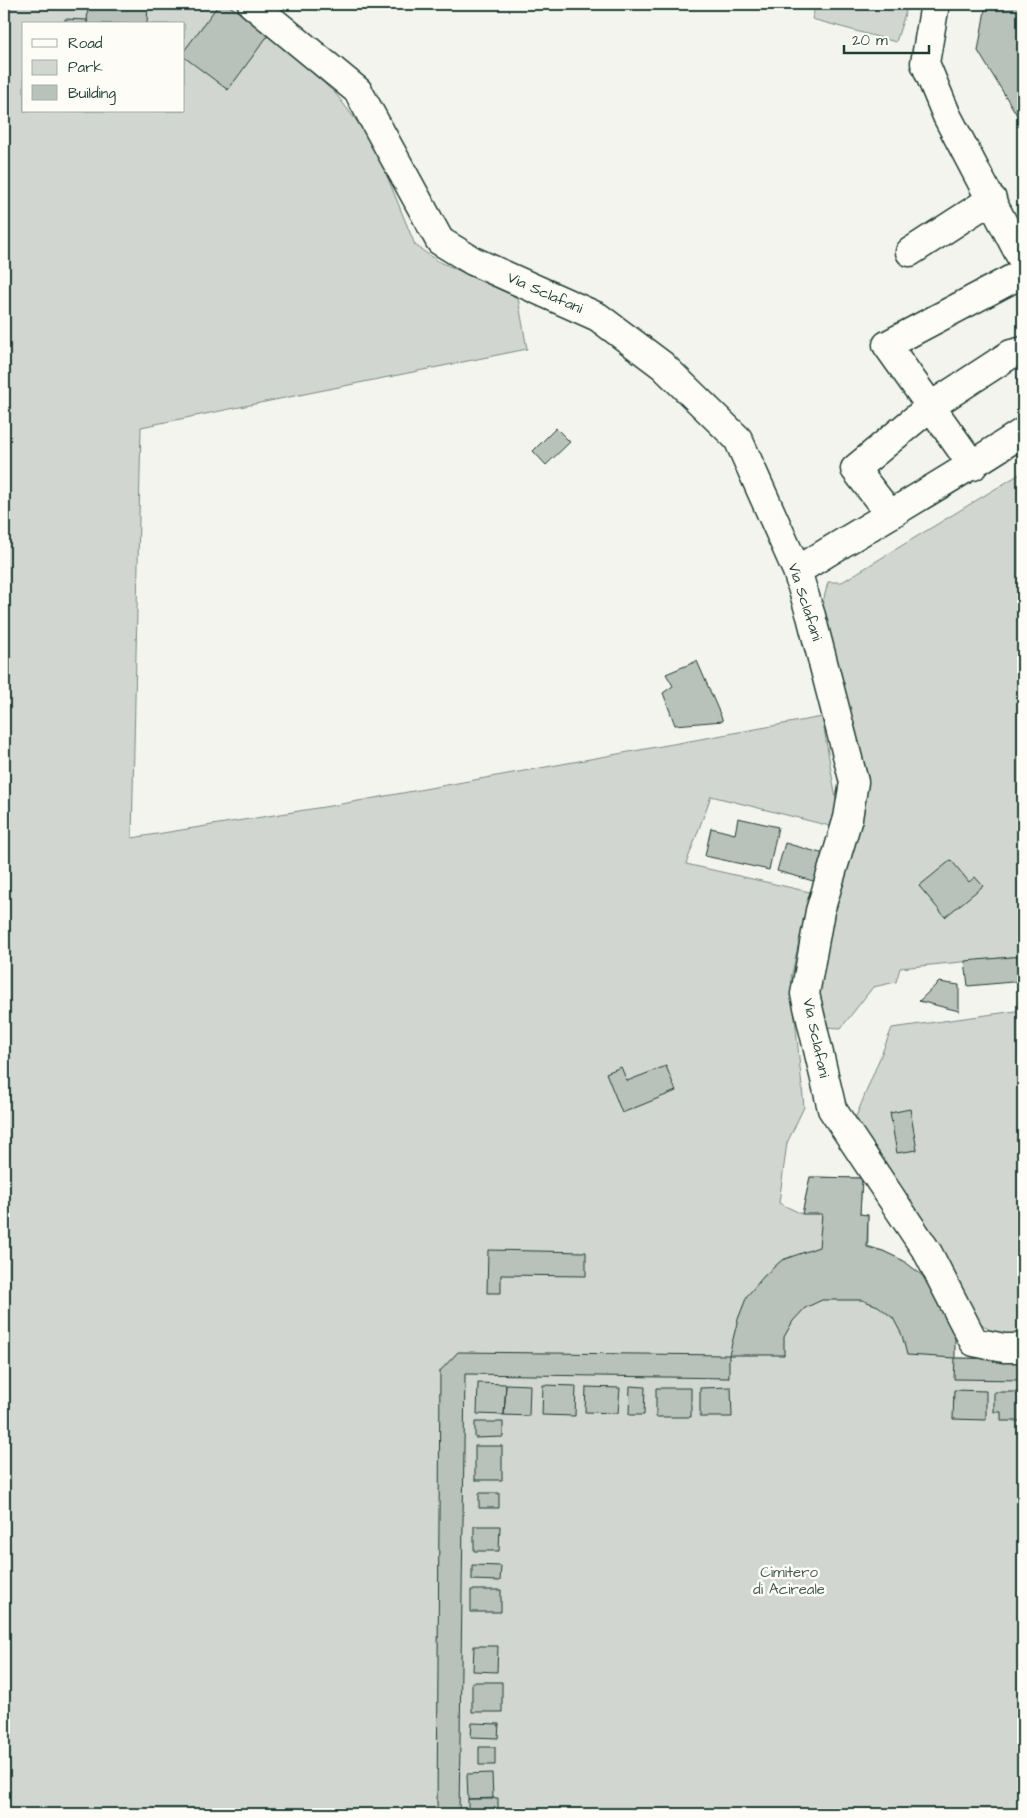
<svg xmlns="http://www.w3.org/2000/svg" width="1027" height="1818" viewBox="0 0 1027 1818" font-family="'Architects Daughter',sans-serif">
  <rect width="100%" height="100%" fill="#f4f4ef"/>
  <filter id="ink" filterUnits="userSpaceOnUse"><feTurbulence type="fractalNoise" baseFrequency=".02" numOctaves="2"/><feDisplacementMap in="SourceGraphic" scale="10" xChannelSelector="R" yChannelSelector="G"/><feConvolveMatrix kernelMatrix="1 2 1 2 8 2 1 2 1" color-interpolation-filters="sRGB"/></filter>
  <g filter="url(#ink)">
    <path fill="#d1d6d1" stroke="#788a82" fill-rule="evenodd" d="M 4,4 L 227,4 L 269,34 L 336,94 L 374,144 L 415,245 L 436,260 L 518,298 L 527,349 L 141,427 L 132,838 L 336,805 L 822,717 L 837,805 L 830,826 L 711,796 L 686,864 L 810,892 L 791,978 L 804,1107 L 787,1143 L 779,1203 L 802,1214 L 810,1177 L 862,1178 L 860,1214 L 868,1215 L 868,1246 L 883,1251 L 904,1261 L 955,1358 L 1023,1359 L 1023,1814 L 4,1814 ZM 24,24 L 184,24 L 184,111 L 24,111 Z
      M 816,4 L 908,4 L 896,42 L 812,19 Z
      M 1023,472 L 1023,956 L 900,968 L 896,982 L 873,987 L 841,1028 L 823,1027 L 818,996 L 841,874 L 859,819 L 823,602 L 828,582 L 842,582 Z
      M 1023,1010 L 1023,1334 L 995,1334 L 974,1318 L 956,1275 L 879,1152 L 855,1119 L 892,1028 Z"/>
    <path fill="#b9c1bb" stroke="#1f3d34" d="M 88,4 L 148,4 L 147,24 L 87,24 Z
      M 219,4 L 227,4 L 269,34 L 228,90 L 184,57 L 184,51 Z
      M 986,4 L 1023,4 L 1023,125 L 978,51 Z
      M 65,19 L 87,20 L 87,24 L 65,24 Z
      M 556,428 L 570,442 L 546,465 L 533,451 Z
      M 697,661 L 723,721 L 675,725 L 663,693 L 673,686 L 666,674 Z
      M 738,818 L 778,827 L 769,870 L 705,856 L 711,828 L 735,834 Z
      M 785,843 L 824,854 L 817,882 L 777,871 Z
      M 951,860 L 969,882 L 975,877 L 983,886 L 945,917 L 919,886 Z
      M 1023,956 L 1023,981 L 968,986 L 965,961 Z
      M 939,982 L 959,985 L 959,1011 L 919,1001 Z
      M 666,1066 L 676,1091 L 622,1113 L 606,1073 L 621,1067 L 627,1081 Z
      M 910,1109 L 917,1150 L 897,1153 L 890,1113 Z
      M 810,1177 L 862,1178 L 860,1214 L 868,1215 L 867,1247 L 883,1251 L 904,1261 L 923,1276 L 939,1298 L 950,1321 L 955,1339 L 955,1358 L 907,1355 L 902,1335 L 893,1318 L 878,1306 L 862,1300 L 822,1300 L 805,1308 L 793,1321 L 784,1337 L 784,1355 L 729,1355 L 738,1319 L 747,1296 L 764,1276 L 782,1260 L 819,1247 L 822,1214 L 802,1214 Z
      M 488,1250 L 586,1252 L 586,1276 L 501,1275 L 501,1293 L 487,1293 Z
      M 458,1352 L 729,1355 L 729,1378 L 465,1374 L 459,1814 L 437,1814 L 440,1371 Z
      M 955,1358 L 1023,1359 L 1023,1380 L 954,1379 Z
      M 478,1383 L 506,1384 L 504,1415 L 477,1414 Z
      M 506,1384 L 530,1385 L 529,1416 L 504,1415 Z
      M 543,1385 L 576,1386 L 575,1416 L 542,1415 Z
      M 630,1386 L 645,1387 L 644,1415 L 629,1415 Z
      M 586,1387 L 620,1388 L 618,1413 L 585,1412 Z
      M 731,1387 L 732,1417 L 700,1417 L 700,1388 Z
      M 656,1388 L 691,1388 L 691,1417 L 656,1417 Z
      M 954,1390 L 986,1391 L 986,1420 L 953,1419 Z
      M 994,1392 L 1023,1392 L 1023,1421 L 1001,1421 L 1001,1412 L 994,1412 Z
      M 475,1422 L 503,1422 L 503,1437 L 475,1438 Z
      M 475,1446 L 502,1446 L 502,1480 L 475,1480 Z
      M 479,1493 L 499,1493 L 499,1508 L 479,1508 Z
      M 474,1526 L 500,1526 L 499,1551 L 474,1551 Z
      M 472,1565 L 501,1566 L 500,1581 L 472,1580 Z
      M 471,1590 L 501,1590 L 501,1612 L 471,1612 Z
      M 474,1646 L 498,1646 L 497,1672 L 473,1671 Z
      M 472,1682 L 502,1682 L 502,1712 L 472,1712 Z
      M 472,1723 L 499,1724 L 498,1738 L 471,1737 Z
      M 479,1747 L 495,1747 L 495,1765 L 479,1765 Z
      M 492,1773 L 493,1799 L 468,1799 L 467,1774 Z
      M 498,1798 L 498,1814 L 468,1814 L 468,1799 Z"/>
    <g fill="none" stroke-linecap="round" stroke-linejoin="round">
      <defs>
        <path id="minor" d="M 252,4 L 358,91 L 440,241 L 473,261 L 598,317 L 662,365 L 738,439 L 797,571 L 811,616 L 854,782 L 848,818 L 820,911 L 805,994 L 832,1109 L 928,1253 L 974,1342 L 1004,1348 L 1023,1348
          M 935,4 L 925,63 L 947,116 L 1023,261
          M 910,252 L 992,199
          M 973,466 L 887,345 L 1023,273
          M 889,513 L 855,469 L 931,406 L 1011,354 L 1023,351
          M 797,571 C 872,524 949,481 1023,432"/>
      </defs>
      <use href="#minor" stroke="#1f3d34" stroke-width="31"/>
      <use href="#minor" stroke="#fdfcf7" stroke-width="28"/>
    </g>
  </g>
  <g text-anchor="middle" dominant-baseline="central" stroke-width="5" stroke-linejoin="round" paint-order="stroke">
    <g font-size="15" fill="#1f3d34" stroke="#fdfcf7">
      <text transform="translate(545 293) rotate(24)">Via Sclafani</text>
      <text transform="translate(805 602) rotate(72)">Via Sclafani</text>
      <text transform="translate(816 1038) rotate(78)">Via Sclafani</text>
    </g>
    <g font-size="15" fill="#435c53" stroke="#fdfcf7">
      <text x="789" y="1572">Cimitero<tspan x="789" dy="17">di Acireale</tspan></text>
    </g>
  </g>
  <rect width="1027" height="1818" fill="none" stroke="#fdfcf7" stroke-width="20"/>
  <rect x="10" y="10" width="1007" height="1798" fill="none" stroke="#1f3d34" stroke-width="2" filter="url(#ink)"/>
  <rect x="22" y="22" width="162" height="90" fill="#fdfcf7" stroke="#a4b0a9"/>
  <rect x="32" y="39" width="25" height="8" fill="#fdfcf7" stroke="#a4b0a9"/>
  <text x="68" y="48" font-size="15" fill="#1f3d34">Road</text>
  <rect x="32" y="60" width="25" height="15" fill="#d1d6d1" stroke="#a4b0a9"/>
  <text x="68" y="72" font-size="15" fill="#1f3d34">Park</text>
  <rect x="32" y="85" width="25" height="15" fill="#b9c1bb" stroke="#a4b0a9"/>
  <text x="68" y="98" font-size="15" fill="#1f3d34">Building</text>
  <path d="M844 45v8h85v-8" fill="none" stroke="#1f3d34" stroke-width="2.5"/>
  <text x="852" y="45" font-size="15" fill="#1f3d34" stroke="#fdfcf7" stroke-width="4" paint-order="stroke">20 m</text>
</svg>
